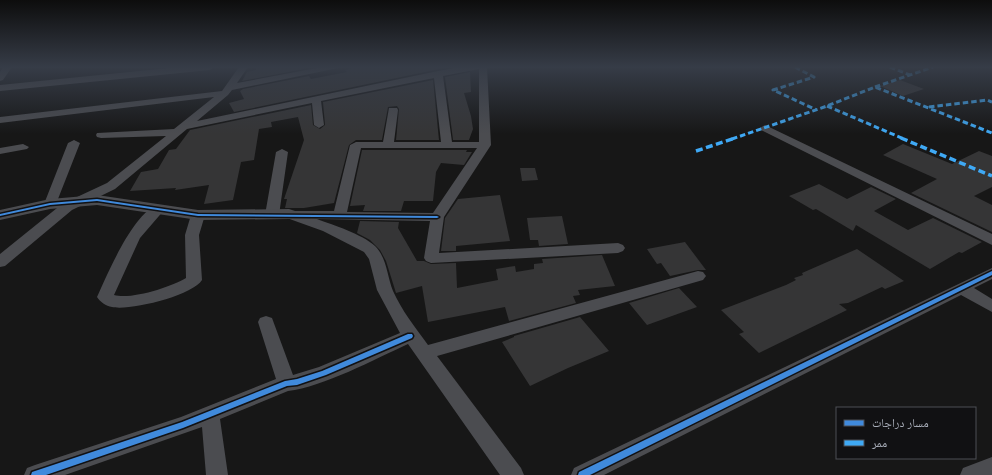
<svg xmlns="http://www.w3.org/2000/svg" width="992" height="475" viewBox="0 0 992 475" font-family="'Fira Sans','Noto Naskh Arabic',sans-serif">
  <rect width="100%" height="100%" fill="#171717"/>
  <path fill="#353536" d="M 256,67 L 303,67 L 304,69 L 242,81 L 247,72 L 256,70 Z
    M 356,67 L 449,67 L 234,112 L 229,103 L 244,99 L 240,91 L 243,89 L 309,76 L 311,79 L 347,72 L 345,70 Z
    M 470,72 L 471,92 L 464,93 L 471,116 L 473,129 L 469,140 L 453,140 L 445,77 Z
    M 433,80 L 439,140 L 396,140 L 399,109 L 397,106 L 388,107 L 382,140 L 356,140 L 349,145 L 334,203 L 304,208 L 285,208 L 287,199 L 284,199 L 304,140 L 298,117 L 271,122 L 272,127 L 259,129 L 254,160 L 241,162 L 233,200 L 204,204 L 209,185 L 175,190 L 176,188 L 130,191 L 141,172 L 158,169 L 169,150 L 176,149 L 190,130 L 311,105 L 313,125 L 320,129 L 325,125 L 323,102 Z
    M 900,80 L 924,89 L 903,96 L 880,86 Z
    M 903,144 L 952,164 L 979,151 L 992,156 L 992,187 L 974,196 L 992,205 L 992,232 L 911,193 L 937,179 L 883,155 Z
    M 362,150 L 467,150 L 466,152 L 472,152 L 464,165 L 441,163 L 436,172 L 433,201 L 404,201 L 401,211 L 363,211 L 365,205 L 350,206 Z
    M 520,168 L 535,168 L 538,180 L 522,181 Z
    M 819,184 L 847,199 L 871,187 L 896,199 L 874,211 L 908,230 L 933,218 L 982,242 L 962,253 L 959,252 L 930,269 L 856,225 L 853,231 L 816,209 L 813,210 L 789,196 Z
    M 500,195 L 510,241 L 456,246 L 456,251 L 441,251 L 445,218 L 458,199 Z
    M 562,216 L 568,244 L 539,246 L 538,240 L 530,240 L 527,218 Z
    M 360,221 L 399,222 L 398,228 L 417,261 L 424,261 L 431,264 L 456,263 L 457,288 L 498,280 L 496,269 L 515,266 L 516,272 L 534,269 L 534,264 L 543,263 L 542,259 L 602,255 L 615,286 L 578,290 L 580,295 L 573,296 L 576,303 L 509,321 L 505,307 L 428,322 L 422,286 L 396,293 L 386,261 L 380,250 L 370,240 L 357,233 Z
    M 685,242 L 706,270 L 698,270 L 670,276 L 661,263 L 657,264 L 647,249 Z
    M 857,249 L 904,281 L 885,289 L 882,287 L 848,303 L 839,304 L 847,310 L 759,353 L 739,334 L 744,332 L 721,310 L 786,285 L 796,280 L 794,278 L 803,275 L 802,273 Z
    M 679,288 L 697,307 L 647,325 L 629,303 Z
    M 580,317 L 609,351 L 568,368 L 530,386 L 502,342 L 514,337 L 514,336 Z"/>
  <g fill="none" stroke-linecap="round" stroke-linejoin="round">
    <path fill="#4b4c50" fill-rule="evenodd" d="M 3,67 L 12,67 L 3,80 L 0,81 L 0,72 Z
      M 179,67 L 214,67 L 210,70 L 0,91 L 0,85 Z
      M 239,67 L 248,67 L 237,83 L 322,67 L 343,67 L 232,90 L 228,95 L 197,121 L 438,71 L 460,67 L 487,67 L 491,145 L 444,217 L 439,253 L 618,243 L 623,245 L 625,248 L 623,251 L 618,253 L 431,263 L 426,261 L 424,258 L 430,221 L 317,219 C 333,225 362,234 375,246 C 387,258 387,276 393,291 C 402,311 415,327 428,345 L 698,271 L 703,272 L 706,276 L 703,280 L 437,356 L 521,468 L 524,475 L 500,475 L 408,344 C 375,359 323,387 288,391 L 220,419 L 228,475 L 206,475 L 202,427 L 65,475 L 24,475 L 27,468 L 35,465 L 181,417 L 276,379 L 258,322 L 260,318 L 266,316 L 272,318 L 293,375 L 319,367 L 400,333 L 377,290 L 369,259 L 364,252 L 323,231 L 284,217 L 282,214 L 284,211 L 334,211 L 350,145 L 356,142 L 383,142 L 389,108 L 397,108 L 398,110 L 394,142 L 441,142 L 434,78 L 321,101 L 324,125 L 319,128 L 314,125 L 312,103 L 187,129 L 115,189 L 72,210 L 5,266 L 0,267 L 0,254 L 62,204 L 107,183 L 166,136 L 101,138 L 97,137 L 96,135 L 97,133 L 174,129 L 214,97 L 0,123 L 0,117 L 222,91 ZM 479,69 L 479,142 L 452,142 L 443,76 ZM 361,148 L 477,148 L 433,213 L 347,212 Z
      M 765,125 L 992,234 L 992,245 L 761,130 L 760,128 Z
      M 74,140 L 80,143 L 56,204 L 50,208 L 45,207 L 44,204 L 68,143 Z
      M 23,144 L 29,147 L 27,149 L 0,154 L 0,148 Z
      M 282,149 L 288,152 L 279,215 L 277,218 L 267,218 L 265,215 L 276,152 Z
      M 158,205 L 163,206 L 165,209 L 140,238 L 114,295 C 131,300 171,287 186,278 L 185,235 L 191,215 L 193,212 L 203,212 L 205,215 L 199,235 L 202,280 C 192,296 129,311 112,307 C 106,306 100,302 97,297 C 107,275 134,211 158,205 Z
      M 992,268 L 992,279 L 974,288 L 992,299 L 992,312 L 961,295 L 604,475 L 571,475 L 574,468 Z
      M 992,457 L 992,475 L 960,475 L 963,468 Z"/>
    <path fill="#4b4c50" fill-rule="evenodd" d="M 97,195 L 198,210 L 289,209 L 295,211 L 297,214 L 295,217 L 289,219 L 198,220 L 97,205 L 50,209 L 0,220 L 0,210 L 50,199 Z"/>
    <path stroke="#3fa9f5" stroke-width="3" stroke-dasharray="5.5 3" stroke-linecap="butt" d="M 795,67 L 814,77 L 773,90 L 817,110
      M 890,67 L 910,75
      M 875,87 L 933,67
      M 827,106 L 904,139
      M 929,107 L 987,100 L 992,102
      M 732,139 L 827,106 L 875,87 L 992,133"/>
    <path stroke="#3fa9f5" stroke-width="3.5" stroke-dasharray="7 3.5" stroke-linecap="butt" d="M 901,138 L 992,176
      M 696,151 L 735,138"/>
    <defs>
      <path id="cycleway" d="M 97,199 L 198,214 L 437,216 L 439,217 L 437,218 L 198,216 L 97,201 L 50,205 L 0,216 L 0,214 L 50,203 Z
        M 992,271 L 992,275 L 590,475 L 578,475 L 579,472 Z
        M 408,334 L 412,334 L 413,336 L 412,338 L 326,375 L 297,385 L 287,386 L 183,428 L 46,475 L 31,475 L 32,472 L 182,422 L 285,381 L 297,379 L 322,371 Z"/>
    </defs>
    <use href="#cycleway" stroke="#111113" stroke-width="3"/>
    <use href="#cycleway" fill="#408adc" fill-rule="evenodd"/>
  </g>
  <linearGradient id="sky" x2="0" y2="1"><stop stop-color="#0d0d0d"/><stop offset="0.5" stop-color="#363c47"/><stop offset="1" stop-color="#363c47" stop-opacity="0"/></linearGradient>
  <rect width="992" height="134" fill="url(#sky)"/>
  <rect x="836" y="407" width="140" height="52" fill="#111113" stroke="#4d4f55"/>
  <rect x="844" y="420" width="20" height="6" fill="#408adc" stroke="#4d4f55"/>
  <text x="872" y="427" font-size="12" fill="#a8adb8">مسار دراجات</text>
  <rect x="844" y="440" width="20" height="6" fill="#3fa9f5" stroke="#4d4f55"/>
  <text x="872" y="447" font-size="12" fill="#a8adb8">ممر</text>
</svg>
